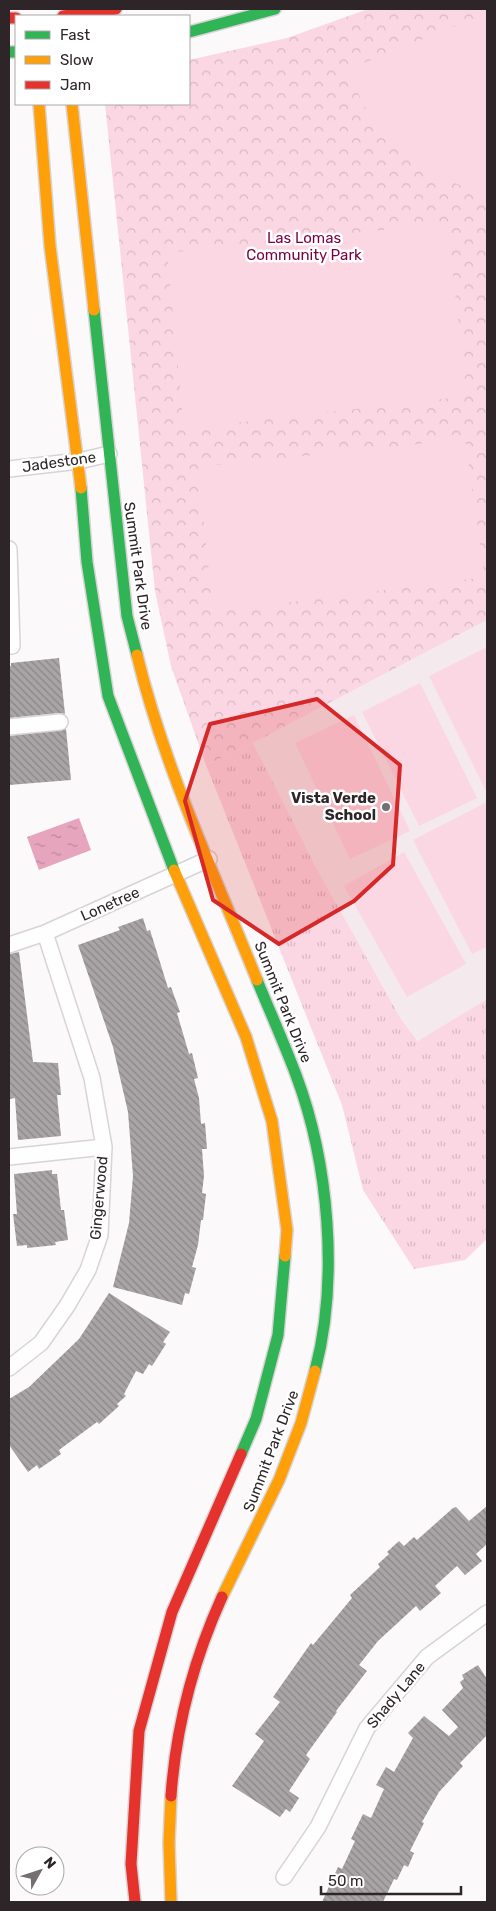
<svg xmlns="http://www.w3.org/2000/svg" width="496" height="1911" viewBox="0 0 496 1911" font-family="Rubik,sans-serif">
  <defs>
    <pattern id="grass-tufts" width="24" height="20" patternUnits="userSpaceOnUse" patternTransform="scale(1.25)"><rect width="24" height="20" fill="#fad7e3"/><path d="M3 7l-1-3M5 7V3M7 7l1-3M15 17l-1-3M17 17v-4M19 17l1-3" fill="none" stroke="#d7b8c3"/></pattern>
    <pattern id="park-crowns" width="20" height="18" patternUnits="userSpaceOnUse" patternTransform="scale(1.25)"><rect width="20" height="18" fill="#fad7e3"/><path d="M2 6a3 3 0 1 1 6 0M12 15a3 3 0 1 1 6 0" fill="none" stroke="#d7b8c3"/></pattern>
    <pattern id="water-ripples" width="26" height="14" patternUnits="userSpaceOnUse" patternTransform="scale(1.25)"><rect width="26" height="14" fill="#e7a5bd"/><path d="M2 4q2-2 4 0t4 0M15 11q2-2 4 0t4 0" fill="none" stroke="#bc869a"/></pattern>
    <pattern id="building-back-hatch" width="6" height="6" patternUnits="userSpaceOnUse" patternTransform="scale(1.25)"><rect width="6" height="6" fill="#a9a5a6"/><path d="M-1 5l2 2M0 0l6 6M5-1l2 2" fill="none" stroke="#8a8687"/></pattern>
  </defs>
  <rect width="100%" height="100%" fill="#fbf9fa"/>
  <path fill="#f4e9ed" d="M 487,620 L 487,999 L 419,1041 L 401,1019 L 318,871 L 253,743 Z"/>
  <path fill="url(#grass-tufts)" d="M 253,743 L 318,871 L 401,1019 L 418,1041 L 487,999 L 487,1239 L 465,1260 L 414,1269 L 363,1190 L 342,1105 L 206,765 Z"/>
  <path fill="url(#park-crowns)" d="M 368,9 L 487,9 L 487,620 L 253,743 L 206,765 L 171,666 L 155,591 L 105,104 L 189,104 L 189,60 L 287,38 Z"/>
  <path fill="#fad7e3" d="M 487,13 L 487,193 C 418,177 370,137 349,69 Z
    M 447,223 L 467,396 L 184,429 L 167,253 Z
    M 465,439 L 485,577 L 213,612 L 198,467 Z
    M 487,647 L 487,790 L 486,791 L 429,676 Z
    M 420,683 L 477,798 L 419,826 L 362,712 Z
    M 354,715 L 410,831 L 350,859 L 295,743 Z
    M 487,802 L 487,947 L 472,954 L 413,840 Z
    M 404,852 L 466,964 L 407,997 L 344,886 Z"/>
  <path fill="url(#water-ripples)" d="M 79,818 L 91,850 L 39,870 L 27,837 Z"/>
  <path fill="url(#building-back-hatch)" d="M 59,658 L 65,714 L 59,713 L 9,718 L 9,666 L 11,666 L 11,663 Z
    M 66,729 L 71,780 L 9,785 L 9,736 Z
    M 143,918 L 147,931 L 150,930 L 168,988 L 171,987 L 180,1012 L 177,1013 L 189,1054 L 192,1053 L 198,1078 L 194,1079 L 199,1098 L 201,1124 L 205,1123 L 207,1149 L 202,1149 L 204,1176 L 202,1193 L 206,1194 L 203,1220 L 201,1220 L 198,1245 L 192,1267 L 196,1268 L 189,1294 L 185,1293 L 182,1305 L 113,1287 L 129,1223 L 133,1176 L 128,1112 L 113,1047 L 78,945 L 120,930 L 118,927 Z
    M 19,952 L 33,1062 L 58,1063 L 61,1095 L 57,1095 L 61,1136 L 18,1140 L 15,1098 L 10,1099 L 9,1088 L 9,954 Z
    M 52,1170 L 52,1174 L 57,1174 L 61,1210 L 64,1210 L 68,1240 L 55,1242 L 56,1245 L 27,1248 L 27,1245 L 17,1246 L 13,1214 L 17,1214 L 14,1174 Z
    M 109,1293 L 170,1332 L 163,1342 L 166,1344 L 152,1366 L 149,1364 L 143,1374 L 136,1371 L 124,1394 L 126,1396 L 117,1404 L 119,1406 L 99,1424 L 97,1422 L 59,1450 L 61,1454 L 39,1469 L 37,1465 L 28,1472 L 9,1445 L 9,1399 L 29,1387 L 79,1339 Z
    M 487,1506 L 487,1544 L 476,1554 L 482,1561 L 465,1575 L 457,1566 L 435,1586 L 441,1593 L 420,1611 L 416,1606 L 378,1641 L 359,1665 L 367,1671 L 336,1711 L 337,1712 L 306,1755 L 310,1759 L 289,1791 L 299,1798 L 290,1812 L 286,1809 L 280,1817 L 232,1786 L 264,1741 L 255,1734 L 280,1702 L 273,1697 L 311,1643 L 313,1645 L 352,1598 L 350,1595 L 380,1567 L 378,1564 L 389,1554 L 387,1552 L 399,1541 L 404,1546 L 414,1537 L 417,1540 L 453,1508 L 456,1507 L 469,1521 Z
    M 478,1665 L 487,1679 L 487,1735 L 460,1763 L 463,1766 L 439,1792 L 422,1822 L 424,1823 L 410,1851 L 414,1853 L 408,1867 L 404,1865 L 397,1880 L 394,1879 L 383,1902 L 322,1902 L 338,1867 L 342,1869 L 355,1841 L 351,1839 L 363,1814 L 371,1818 L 384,1789 L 376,1785 L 386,1767 L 394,1772 L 413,1738 L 408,1733 L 424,1716 L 449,1736 L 458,1727 L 442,1710 L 463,1688 L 460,1682 L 464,1679 L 462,1675 Z"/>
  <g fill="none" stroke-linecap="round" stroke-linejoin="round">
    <defs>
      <path id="street" d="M 9,469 L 79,461 L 109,454
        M 9,549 L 12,646 L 9,646
        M 9,727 L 60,722
        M 9,945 L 45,933 L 209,859
        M 9,1157 L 104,1147
        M 9,1368 L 41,1343 L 67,1306 L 88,1270 L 100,1235 L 104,1147 L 92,1078 L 45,933
        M 284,1877 L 318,1827 L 367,1728 L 427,1657 L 487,1613"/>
      <path id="fast" d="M 189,32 L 275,9
        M 9,52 L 16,52
        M 94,310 L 127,616 L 137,655
        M 81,488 L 87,562 L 108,696 L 174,870
        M 257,980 C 270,1012 284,1043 296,1075 C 329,1163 339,1280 315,1371
        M 241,1454 L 256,1419 L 278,1335 L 285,1256"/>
      <path id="slow" d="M 39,104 L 50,246 L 81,488
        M 72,104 L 94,310
        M 137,655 C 164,767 214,873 257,980
        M 174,870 L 246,1037 L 272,1121 L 287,1230 L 285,1256
        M 222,1597 L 279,1480 L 301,1423 L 315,1371
        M 171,1902 L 169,1843 L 171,1796"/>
      <path id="jam" d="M 63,16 L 116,9
        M 9,18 L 16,18
        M 171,1796 C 176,1726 193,1661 222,1597
        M 135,1902 L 131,1864 L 139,1731 L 172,1612 L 241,1454"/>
    </defs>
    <use href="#street" stroke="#d8d4d5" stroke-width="18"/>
    <use href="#fast" stroke="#d8d4d5" stroke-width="14"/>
    <use href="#slow" stroke="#d8d4d5" stroke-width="14"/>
    <use href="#jam" stroke="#d8d4d5" stroke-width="14"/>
    <use href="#street" stroke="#fefefe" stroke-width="15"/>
    <use href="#fast" stroke="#30b455" stroke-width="11"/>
    <use href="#slow" stroke="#ff9f0a" stroke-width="11"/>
    <use href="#jam" stroke="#e5322d" stroke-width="11"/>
  </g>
  <path fill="#d62828" fill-opacity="0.2" stroke="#d62828" stroke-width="4" stroke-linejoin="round" d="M 317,699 L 400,765 L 393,865 L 354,901 L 279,944 L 213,900 L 185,801 L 210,724 Z"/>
  <circle fill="#756f72" stroke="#fff" stroke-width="2" cx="386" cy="807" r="5"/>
  <g text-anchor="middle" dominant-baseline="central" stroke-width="5" stroke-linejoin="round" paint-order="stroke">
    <g font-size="15" fill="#790242" stroke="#fff">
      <text x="304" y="238">Las Lomas<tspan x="304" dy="17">Community Park</tspan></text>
    </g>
    <g font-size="15" fill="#2d2528" stroke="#fff">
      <text transform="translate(59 462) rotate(-8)">Jadestone</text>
      <text transform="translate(138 566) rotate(82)">Summit Park Drive</text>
      <text transform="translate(110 904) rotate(-24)">Lonetree</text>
      <text transform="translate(283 1002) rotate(68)">Summit Park Drive</text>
      <text transform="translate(99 1198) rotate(-85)">Gingerwood</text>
      <text transform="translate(271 1451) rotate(-69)">Summit Park Drive</text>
      <text transform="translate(396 1695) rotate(-50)">Shady Lane</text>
    </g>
    <g font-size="15" font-weight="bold" fill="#2d2528" stroke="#fff" text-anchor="end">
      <text x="376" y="798">Vista Verde<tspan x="376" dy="17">School</tspan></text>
    </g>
  </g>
  <rect width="496" height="1911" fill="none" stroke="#2d2528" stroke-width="20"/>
  <rect x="15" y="15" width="175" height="90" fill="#ffffff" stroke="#aba8a9"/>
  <rect x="25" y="31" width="25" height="8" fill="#30b455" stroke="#aba8a9"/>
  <text x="60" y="40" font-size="15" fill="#2d2528">Fast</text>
  <rect x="25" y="56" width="25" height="8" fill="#ff9f0a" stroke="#aba8a9"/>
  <text x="60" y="65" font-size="15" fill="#2d2528">Slow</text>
  <rect x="25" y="81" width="25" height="8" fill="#e5322d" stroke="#aba8a9"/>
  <text x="60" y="90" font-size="15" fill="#2d2528">Jam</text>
  <g transform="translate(40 1871) rotate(50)"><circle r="24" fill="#ffffff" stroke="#aba8a9"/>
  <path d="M0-4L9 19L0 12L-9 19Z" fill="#756f72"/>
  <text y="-8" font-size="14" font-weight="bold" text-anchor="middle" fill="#2d2528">N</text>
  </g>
  <path d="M321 1886v8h140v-8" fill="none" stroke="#2d2528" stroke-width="2.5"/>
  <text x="328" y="1886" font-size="15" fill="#2d2528" stroke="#ffffff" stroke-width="4" paint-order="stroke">50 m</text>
</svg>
